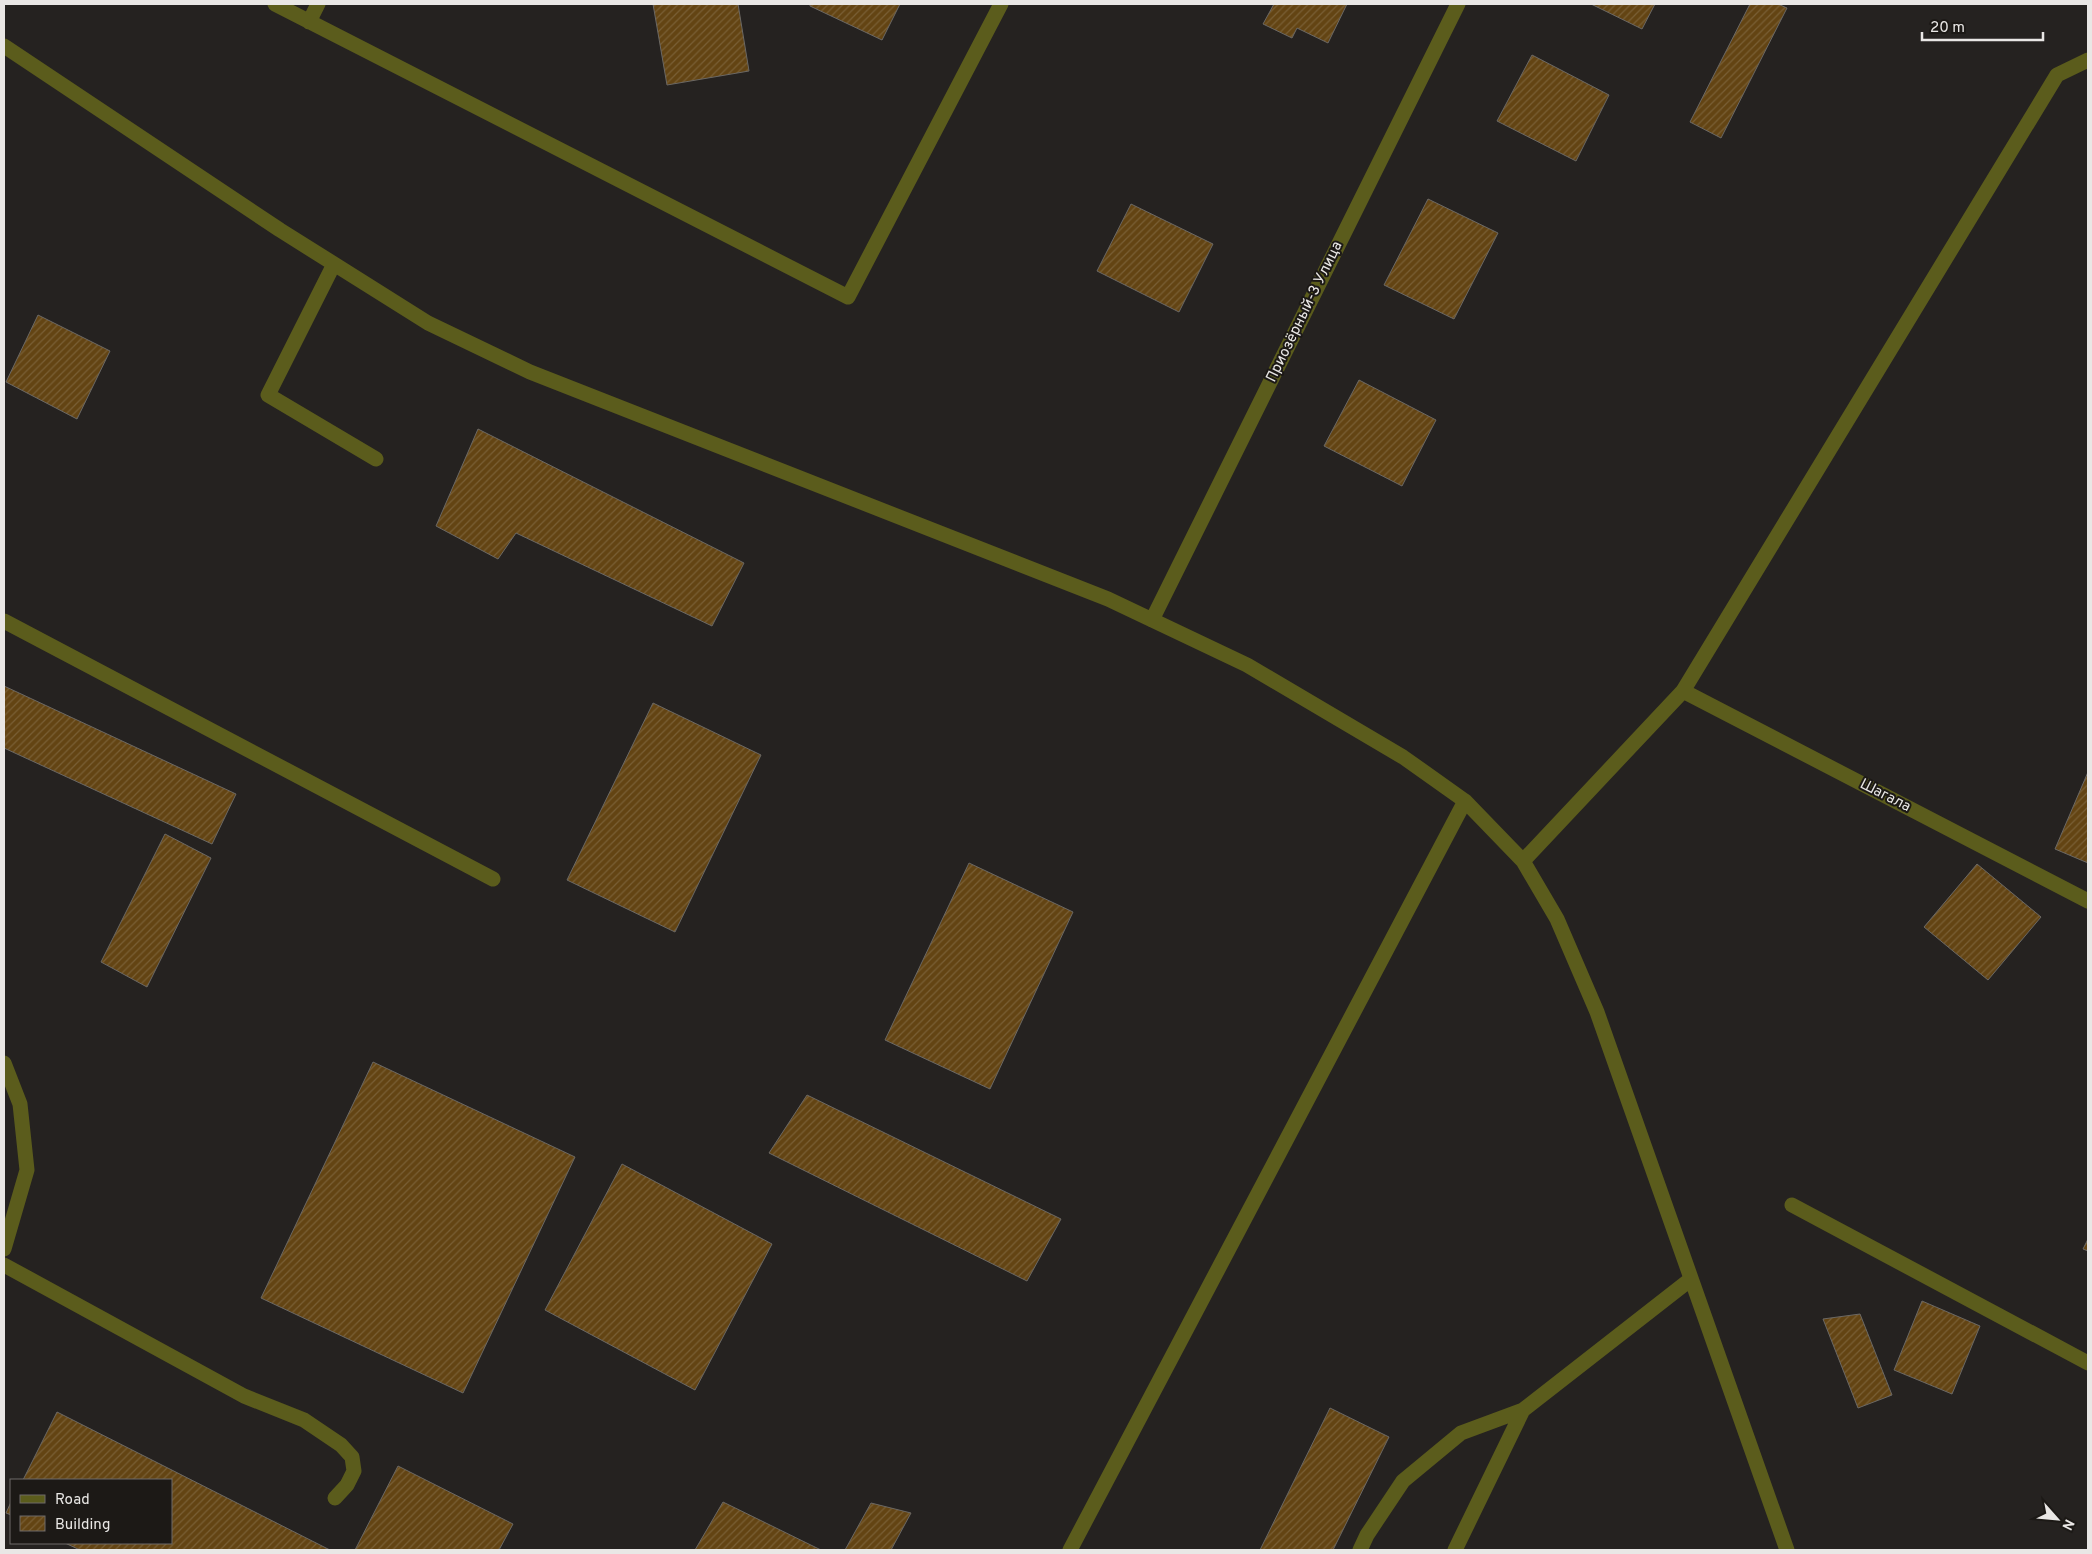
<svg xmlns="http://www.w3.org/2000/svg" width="2092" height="1554" viewBox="0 0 2092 1554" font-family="Overpass,sans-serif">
  <defs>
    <pattern id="building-hatch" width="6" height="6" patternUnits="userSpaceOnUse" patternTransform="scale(1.25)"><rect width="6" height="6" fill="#634413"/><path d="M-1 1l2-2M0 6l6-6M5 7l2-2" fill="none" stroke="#795f35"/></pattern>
  </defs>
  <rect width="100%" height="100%" fill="#252220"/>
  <path fill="url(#building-hatch)" stroke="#6b6864" d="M 653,4 L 738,4 L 749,71 L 667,85 Z
    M 810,4 L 900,4 L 882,40 L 810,6 Z
    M 1274,4 L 1347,4 L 1328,43 L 1297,28 L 1292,38 L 1263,24 Z
    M 1591,4 L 1655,4 L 1642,29 Z
    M 1750,4 L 1778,4 L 1787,8 L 1721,138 L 1690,122 Z
    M 1532,55 L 1609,95 L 1576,161 L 1497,121 Z
    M 1428,199 L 1498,233 L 1454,319 L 1384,285 Z
    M 1131,204 L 1213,244 L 1179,312 L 1097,271 Z
    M 38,315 L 110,351 L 77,419 L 6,382 Z
    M 1359,380 L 1436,420 L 1402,486 L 1324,446 Z
    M 478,429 L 744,563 L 712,626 L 516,533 L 498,559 L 436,526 Z
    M 4,686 L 236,794 L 212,844 L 4,748 Z
    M 653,703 L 761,755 L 675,932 L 567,880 Z
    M 2088,772 L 2088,863 L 2055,849 Z
    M 165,834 L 211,858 L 147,987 L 101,962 Z
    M 969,863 L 1073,912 L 990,1089 L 885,1040 Z
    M 1977,864 L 2041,917 L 1988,980 L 1924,927 Z
    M 373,1062 L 575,1157 L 463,1393 L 261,1298 Z
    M 807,1095 L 1061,1219 L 1027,1281 L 769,1153 Z
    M 622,1164 L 772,1244 L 695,1390 L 545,1310 Z
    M 2088,1239 L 2088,1251 L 2083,1249 Z
    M 1922,1301 L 1980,1326 L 1952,1394 L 1894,1370 Z
    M 1860,1314 L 1892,1395 L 1858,1408 L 1823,1319 Z
    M 1330,1408 L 1389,1437 L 1333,1550 L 1260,1550 Z
    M 57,1412 L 330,1550 L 80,1550 L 65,1543 L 171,1543 L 171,1480 L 23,1480 Z
    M 398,1466 L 513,1524 L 499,1550 L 355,1550 Z
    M 11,1502 L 11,1515 L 6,1513 Z
    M 723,1502 L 821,1550 L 695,1550 Z
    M 871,1503 L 911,1513 L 891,1550 L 845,1550 Z"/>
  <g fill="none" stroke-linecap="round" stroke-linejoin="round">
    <path stroke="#5b5c1c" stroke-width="15" d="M 275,4 L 848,297 L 1001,4
      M 309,22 L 318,4
      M 4,46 L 280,230 L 428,323 L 530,372 L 1108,599 L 1247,665 L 1403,757 L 1465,801 L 1523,861 L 1557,919 L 1597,1012 L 1787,1550
      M 334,264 L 268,395 L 376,459
      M 1152,620 L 1458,4
      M 4,621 L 493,879
      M 1683,691 L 2088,901
      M 1523,861 L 1683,691 L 2057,75 L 2088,60
      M 4,1063 L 20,1104 L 27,1170 L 4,1249
      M 1792,1205 L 2088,1363
      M 4,1265 L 244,1396 L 304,1420 L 341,1445 L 352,1457 L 354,1471 L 347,1485 L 335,1498
      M 1070,1550 L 1465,801
      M 1360,1550 L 1367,1535 L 1403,1481 L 1461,1433 L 1523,1410
      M 1455,1550 L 1523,1410 L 1691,1279"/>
  </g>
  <g text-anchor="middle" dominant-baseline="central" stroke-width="4" stroke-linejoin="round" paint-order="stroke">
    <g font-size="15" fill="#e9e7e5" stroke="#1c1916">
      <text transform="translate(1305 312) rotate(-64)">Приозёрный-3 Улица</text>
      <text transform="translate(1885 796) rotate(27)">Шагала</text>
    </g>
  </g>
  <rect width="2092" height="1554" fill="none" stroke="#e9e7e5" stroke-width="10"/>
  <rect x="10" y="1479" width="162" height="65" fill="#1c1916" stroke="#6e6b69"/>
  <rect x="20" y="1495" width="25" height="8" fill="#5b5c1c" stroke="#6e6b69"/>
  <text x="55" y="1504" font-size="15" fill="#e9e7e5">Road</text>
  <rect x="20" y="1516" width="25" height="15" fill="url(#building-hatch)" stroke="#6e6b69"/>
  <text x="55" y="1529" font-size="15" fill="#e9e7e5">Building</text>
  <g transform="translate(2057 1519) rotate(117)" stroke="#1c1916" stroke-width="4" paint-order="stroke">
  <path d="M0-4L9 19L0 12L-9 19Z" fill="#e9e7e5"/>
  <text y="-8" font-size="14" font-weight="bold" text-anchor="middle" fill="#e9e7e5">N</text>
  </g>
  <path d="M1922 32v8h121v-8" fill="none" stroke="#e9e7e5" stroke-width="2.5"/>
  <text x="1930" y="32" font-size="15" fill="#e9e7e5" stroke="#1c1916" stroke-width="4" paint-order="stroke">20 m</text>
</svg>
